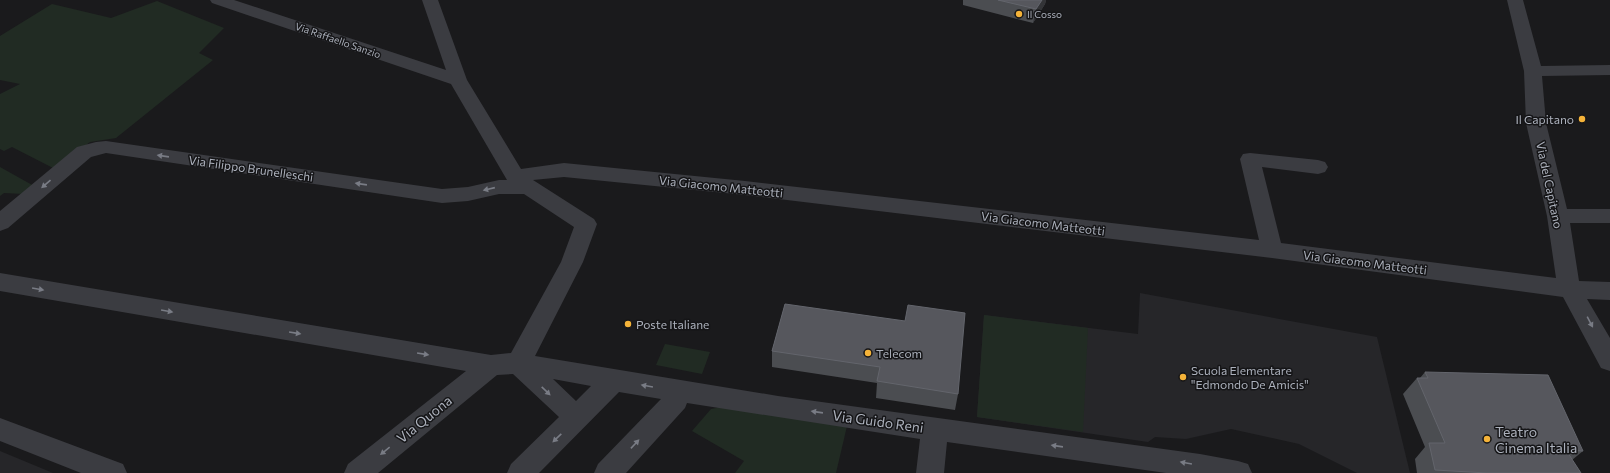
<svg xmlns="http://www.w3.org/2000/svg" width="1610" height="473" viewBox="0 0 1610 473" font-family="Commissioner,sans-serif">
  <rect width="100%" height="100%" fill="#1a1a1c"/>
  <path fill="#262629" d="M 1140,293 L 1377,337 L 1410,473 L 1357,473 L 1299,444 L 1231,429 L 1186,439 L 1155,437 L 1148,442 L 977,417 L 984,315 L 1138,334 Z
    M 0,451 L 53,473 L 0,473 Z"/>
  <path fill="#212b23" d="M 157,1 L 224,28 L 199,53 L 213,60 L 116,138 L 90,142 L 55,169 L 12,147 L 4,151 L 0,149 L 0,94 L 20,84 L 0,80 L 0,36 L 52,4 L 111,18 Z
    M 0,167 L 34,186 L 24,194 L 4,193 L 0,196 Z
    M 984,315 L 1088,328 L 1083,432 L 977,417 Z
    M 665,344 L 710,352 L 702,374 L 656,365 Z
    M 727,406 L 847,426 L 836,473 L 735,473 L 744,461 L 692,431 L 711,409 Z"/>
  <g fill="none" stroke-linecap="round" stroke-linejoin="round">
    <path fill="#3b3c41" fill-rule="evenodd" d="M 210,0 L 234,0 L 446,70 L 422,0 L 438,0 L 467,80 L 521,169 L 564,163 L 745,181 L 1259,240 L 1240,159 L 1243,154 L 1250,153 L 1318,160 L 1325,162 L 1328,167 L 1325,172 L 1318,174 L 1262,167 L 1281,243 L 1556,278 L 1547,216 L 1526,123 L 1524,71 L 1507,0 L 1523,0 L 1541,66 L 1610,65 L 1610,75 L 1542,76 L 1546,123 L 1567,209 L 1610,209 L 1610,223 L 1570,223 L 1579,281 L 1610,282 L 1610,300 L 1587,299 L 1610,338 L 1610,371 L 1601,368 L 1563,297 L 1272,258 L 745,195 L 564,177 L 533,180 L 594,219 L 597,224 L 583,262 L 535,356 L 778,396 L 1200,454 L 1238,461 L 1248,464 L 1252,473 L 1166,473 L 947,442 L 944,473 L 916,473 L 920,439 L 687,403 L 685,408 L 626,473 L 594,473 L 598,464 L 661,399 L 619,392 L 539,473 L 507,473 L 511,464 L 559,417 L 513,374 L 497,375 L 378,473 L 344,473 L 348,464 L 466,371 L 0,291 L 0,273 L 491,355 L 511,353 L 561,262 L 574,227 L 524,194 L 499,194 L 468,201 L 442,203 L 106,153 L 91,157 L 8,228 L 0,231 L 0,211 L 77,147 L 96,142 L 106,141 L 442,189 L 468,187 L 499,180 L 507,180 L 451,84 L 212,3 ZM 553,379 L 591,386 L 576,401 Z
      M 0,418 L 123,464 L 127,473 L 81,473 L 0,441 Z"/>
  </g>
  <path fill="#4b4d51" d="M 963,0 L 1046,0 L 1045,4 L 1033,23 L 963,5 Z
    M 785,304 L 958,394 L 955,410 L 876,398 L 877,383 L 772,367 L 772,351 Z
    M 1425,372 L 1583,451 L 1572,460 L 1581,473 L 1417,473 L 1415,459 L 1425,447 L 1403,394 L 1417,378 L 1420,378 Z"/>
  <path fill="#333437" d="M 1042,0 L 1046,0 L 1045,4 L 1033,23 L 1036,9 Z"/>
  <path fill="#56575d" stroke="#63656c" d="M 998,0 L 1042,0 L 1036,9 Z
    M 785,304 L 905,321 L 908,305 L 965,313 L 958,394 L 877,381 L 880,367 L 772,351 Z
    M 1425,372 L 1548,375 L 1583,451 L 1566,450 L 1581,473 L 1487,473 L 1435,470 L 1429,443 L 1445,443 L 1417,378 L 1428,378 Z"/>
  <defs><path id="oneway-solid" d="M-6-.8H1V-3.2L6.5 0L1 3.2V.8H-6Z"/></defs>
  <g fill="#797c85">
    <use href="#oneway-solid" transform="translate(163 156) rotate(-172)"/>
    <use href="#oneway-solid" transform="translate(46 184) rotate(139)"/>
    <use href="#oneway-solid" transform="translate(361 184) rotate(-172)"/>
    <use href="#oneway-solid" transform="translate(489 189) rotate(167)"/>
    <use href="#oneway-solid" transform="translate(38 289) rotate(10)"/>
    <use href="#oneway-solid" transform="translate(167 311) rotate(10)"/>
    <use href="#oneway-solid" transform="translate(1590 322) rotate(62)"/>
    <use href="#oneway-solid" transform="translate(295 333) rotate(9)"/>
    <use href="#oneway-solid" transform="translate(423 354) rotate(9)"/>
    <use href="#oneway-solid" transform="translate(647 386) rotate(-170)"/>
    <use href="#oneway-solid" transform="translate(546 391) rotate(44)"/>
    <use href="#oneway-solid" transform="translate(817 412) rotate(-172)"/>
    <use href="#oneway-solid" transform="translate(557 438) rotate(136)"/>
    <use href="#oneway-solid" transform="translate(635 444) rotate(-47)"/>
    <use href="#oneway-solid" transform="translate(1057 446) rotate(-172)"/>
    <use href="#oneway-solid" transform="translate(385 451) rotate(141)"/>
    <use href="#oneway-solid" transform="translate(1186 463) rotate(-170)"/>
  </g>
  <g fill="#f5b339" stroke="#151517" stroke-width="1.5">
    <circle cx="1019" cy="14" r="4"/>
    <circle cx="1582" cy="119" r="4"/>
    <circle cx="628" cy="324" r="4"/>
    <circle cx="868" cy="353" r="4"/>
    <circle cx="1183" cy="377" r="4"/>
    <circle cx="1487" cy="439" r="4"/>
  </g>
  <g text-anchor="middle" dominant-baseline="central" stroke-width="3" stroke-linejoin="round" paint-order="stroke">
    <g font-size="10" fill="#acb1bc" stroke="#151517" text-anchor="start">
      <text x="1027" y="14">Il Cosso</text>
    </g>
    <g font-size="10" fill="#acb1bc" stroke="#151517">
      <text transform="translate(338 40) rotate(19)">Via Raffaello Sanzio</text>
    </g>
    <g font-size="12" fill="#acb1bc" stroke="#151517" text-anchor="start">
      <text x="1574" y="119" text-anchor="end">Il Capitano</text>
      <text x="636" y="324">Poste Italiane</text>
      <text x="876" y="353">Telecom</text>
      <text x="1191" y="370">Scuola Elementare<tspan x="1191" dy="14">"Edmondo De Amicis"</tspan></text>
    </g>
    <g font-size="12" fill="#acb1bc" stroke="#151517">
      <text transform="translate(251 168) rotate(8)">Via Filippo Brunelleschi</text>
      <text transform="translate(1550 185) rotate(78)">Via del Capitano</text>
      <text transform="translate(721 186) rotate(6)">Via Giacomo Matteotti</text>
      <text transform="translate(1043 223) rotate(7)">Via Giacomo Matteotti</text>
      <text transform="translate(1365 262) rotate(7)">Via Giacomo Matteotti</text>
    </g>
    <g font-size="14" fill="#acb1bc" stroke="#151517">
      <text transform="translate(424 419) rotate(-39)">Via Quona</text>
      <text transform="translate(878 421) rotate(8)">Via Guido Reni</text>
    </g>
    <g font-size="14" fill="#acb1bc" stroke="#151517" text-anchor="start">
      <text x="1495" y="431">Teatro<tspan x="1495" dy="16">Cinema Italia</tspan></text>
    </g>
  </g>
</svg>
